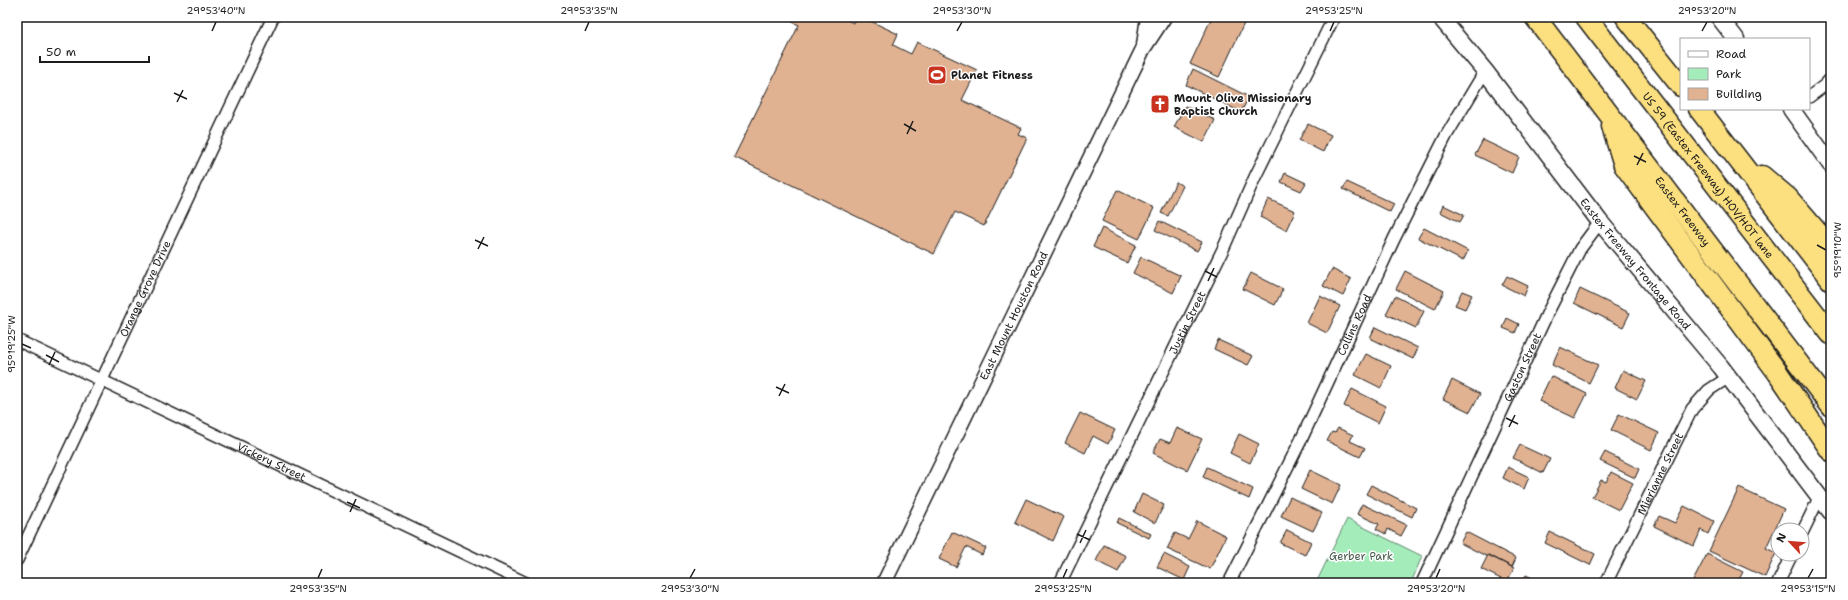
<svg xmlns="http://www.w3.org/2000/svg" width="1848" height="600" viewBox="0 0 1848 600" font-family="'Shantell Sans',sans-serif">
  <rect width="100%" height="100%" fill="#fff"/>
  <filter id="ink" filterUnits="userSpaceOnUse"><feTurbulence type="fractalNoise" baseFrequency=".025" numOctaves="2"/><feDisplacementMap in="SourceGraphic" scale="8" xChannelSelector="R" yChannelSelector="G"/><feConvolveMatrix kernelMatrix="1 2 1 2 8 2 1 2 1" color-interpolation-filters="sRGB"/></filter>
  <g filter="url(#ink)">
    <path fill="#a4edbb" stroke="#60846c" d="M 1347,519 L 1422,556 L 1411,583 L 1316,583 Z"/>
    <path fill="#e1b292" stroke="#1c1c1c" d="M 782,17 L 851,17 L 849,21 L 853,23 L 856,17 L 862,17 L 898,34 L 893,45 L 911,54 L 917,42 L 977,70 L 962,100 L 1021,128 L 1018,134 L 1027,138 L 984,226 L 955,212 L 934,254 L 734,157 L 799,25 Z
      M 1212,17 L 1247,17 L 1219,77 L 1190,64 Z
      M 1193,69 L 1249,97 L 1241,112 L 1186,85 Z
      M 1185,106 L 1215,120 L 1204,142 L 1174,127 Z
      M 1308,124 L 1331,135 L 1323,152 L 1299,140 Z
      M 1483,140 L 1519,157 L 1512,173 L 1475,155 Z
      M 1285,173 L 1306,183 L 1301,191 L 1281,182 Z
      M 1176,182 L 1183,186 L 1168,216 L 1161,213 Z
      M 1347,182 L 1394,204 L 1390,212 L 1343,189 Z
      M 1117,190 L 1154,208 L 1139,239 L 1102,221 Z
      M 1268,199 L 1295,211 L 1286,230 L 1260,217 Z
      M 1443,205 L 1464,215 L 1460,222 L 1440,212 Z
      M 1159,221 L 1202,242 L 1197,251 L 1155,230 Z
      M 1102,228 L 1136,245 L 1127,263 L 1093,247 Z
      M 1424,228 L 1468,251 L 1463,261 L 1418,238 Z
      M 1141,257 L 1181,276 L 1173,293 L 1133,273 Z
      M 1332,269 L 1351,279 L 1343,296 L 1323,286 Z
      M 1405,271 L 1444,291 L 1435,309 L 1396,289 Z
      M 1251,273 L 1283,289 L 1275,305 L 1243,289 Z
      M 1507,276 L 1528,286 L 1524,296 L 1502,285 Z
      M 1580,289 L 1630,313 L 1623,327 L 1574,303 Z
      M 1462,291 L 1472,295 L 1465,309 L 1455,305 Z
      M 1320,296 L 1340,306 L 1327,333 L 1307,323 Z
      M 1395,296 L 1424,311 L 1416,328 L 1386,314 Z
      M 1507,318 L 1519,324 L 1515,333 L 1503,328 Z
      M 1375,327 L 1418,348 L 1413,359 L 1370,338 Z
      M 1218,340 L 1253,356 L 1248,365 L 1214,349 Z
      M 1560,347 L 1598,365 L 1589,383 L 1552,365 Z
      M 1366,354 L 1391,366 L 1381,388 L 1355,375 Z
      M 1623,370 L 1646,381 L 1637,399 L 1615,388 Z
      M 1551,376 L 1587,394 L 1575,418 L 1539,401 Z
      M 1452,380 L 1480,394 L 1470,412 L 1443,399 Z
      M 1352,389 L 1386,406 L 1378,423 L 1344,406 Z
      M 1080,413 L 1115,430 L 1108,444 L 1093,436 L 1085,453 L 1065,443 Z
      M 1619,414 L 1659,433 L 1651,450 L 1611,430 Z
      M 1177,428 L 1202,439 L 1187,470 L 1153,453 L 1160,439 L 1170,443 Z
      M 1338,428 L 1353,435 L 1350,441 L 1365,448 L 1360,457 L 1327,441 L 1332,432 L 1335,433 Z
      M 1239,434 L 1259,444 L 1250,463 L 1230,453 Z
      M 1520,445 L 1550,459 L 1543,473 L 1513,458 Z
      M 1605,452 L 1639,469 L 1635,478 L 1600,461 Z
      M 1207,467 L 1253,489 L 1249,499 L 1203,477 Z
      M 1508,467 L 1529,477 L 1524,489 L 1503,478 Z
      M 1310,470 L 1341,485 L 1332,504 L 1301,489 Z
      M 1611,472 L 1633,483 L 1619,510 L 1592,497 L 1601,480 L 1606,482 Z
      M 1371,485 L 1416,508 L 1412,517 L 1366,494 Z
      M 1739,488 L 1784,509 L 1766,548 L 1776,553 L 1765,577 L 1709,551 Z
      M 1142,494 L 1164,505 L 1155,523 L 1134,512 Z
      M 1290,497 L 1322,513 L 1313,531 L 1281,516 Z
      M 1026,499 L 1064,517 L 1053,541 L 1015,522 Z
      M 1362,504 L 1407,525 L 1401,536 L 1388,529 L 1386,534 L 1376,529 L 1379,524 L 1357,514 Z
      M 1684,506 L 1714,521 L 1708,534 L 1701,530 L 1694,546 L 1654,526 L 1659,516 L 1675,523 Z
      M 1119,518 L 1151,534 L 1149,538 L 1117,523 Z
      M 1197,521 L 1226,536 L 1210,569 L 1167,549 L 1175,533 L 1188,539 Z
      M 1287,530 L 1311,542 L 1305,555 L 1280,543 Z
      M 952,532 L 986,548 L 982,555 L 966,547 L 956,567 L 939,559 Z
      M 1466,532 L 1516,558 L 1512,567 L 1489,555 L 1486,556 L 1460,543 Z
      M 1550,532 L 1595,554 L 1590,565 L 1545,543 Z
      M 1104,545 L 1126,556 L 1118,572 L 1096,561 Z
      M 1164,554 L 1190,567 L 1184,580 L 1157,567 Z
      M 1707,554 L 1743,572 L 1737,583 L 1692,583 Z
      M 1488,555 L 1514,568 L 1507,582 L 1481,569 Z
      M 1526,575 L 1543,583 L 1521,583 Z"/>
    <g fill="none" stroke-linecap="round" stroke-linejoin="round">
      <defs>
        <g id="minor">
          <path d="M 1809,97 L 1825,85 L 1831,78"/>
          <path id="s1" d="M 17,340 L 526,583"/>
          <path d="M 1802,533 L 1820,496"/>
          <path id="s2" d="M 17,560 L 273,17"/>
          <path id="s3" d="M 1060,583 L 1224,247 L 1255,177 L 1334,17"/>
          <path id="s4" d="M 1229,583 L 1301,440 L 1394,239 L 1446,136 L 1485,71"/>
          <path id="s5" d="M 1422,583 L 1548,312 L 1580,249 L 1600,222"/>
          <path id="s6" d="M 1606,583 L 1692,409 L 1709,390 L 1729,377"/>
          <path d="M 1778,583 L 1792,554"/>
        </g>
        <g id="tertiary">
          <path d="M 1144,45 L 1148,17"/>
          <path id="s7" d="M 884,583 L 1143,49 L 1164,17"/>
        </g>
        <g id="secondary">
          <path id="s8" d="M 1440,17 L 1485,71 L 1600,222 L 1721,367 L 1831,512"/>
          <path d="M 1719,17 L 1736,39"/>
          <path d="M 1791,109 L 1831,165"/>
        </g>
        <g id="motorway">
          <path id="s9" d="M 1535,17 L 1831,406"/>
          <path id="s10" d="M 1586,17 L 1831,334"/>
          <path d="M 1626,17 L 1681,86"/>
          <path d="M 1699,109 L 1831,280"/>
          <path d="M 1612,126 L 1624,165 L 1778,373 L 1831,451"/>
          <path d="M 1762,176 L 1788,198 L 1831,248"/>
        </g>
      </defs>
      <use href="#minor" stroke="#1c1c1c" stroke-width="14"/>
      <use href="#tertiary" stroke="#1c1c1c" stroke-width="17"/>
      <use href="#secondary" stroke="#1c1c1c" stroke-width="19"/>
      <use href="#motorway" stroke="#1c1c1c" stroke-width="23"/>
      <use href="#minor" stroke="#fff" stroke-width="11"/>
      <use href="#tertiary" stroke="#fff" stroke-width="14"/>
      <use href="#secondary" stroke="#fff" stroke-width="16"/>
      <use href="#motorway" stroke="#fce080" stroke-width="20"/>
    </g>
  </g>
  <path fill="none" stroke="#1c1c1c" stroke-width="1.5" d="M 212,31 L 216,22M 585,31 L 589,22M 957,31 L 962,22M 1330,31 L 1334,22M 1702,31 L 1707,22M 174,93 L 187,99M 177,102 L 183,90M 904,124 L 916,131M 907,134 L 913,121M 1634,156 L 1646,162M 1637,165 L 1643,153M 475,240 L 488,246M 1817,245 L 1826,250M 478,249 L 484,237M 1205,271 L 1217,277M 1208,281 L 1214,268M 22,344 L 31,348M 46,355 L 59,362M 49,365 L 55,352M 776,387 L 789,393M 779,396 L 785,384M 1506,418 L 1518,424M 1509,427 L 1515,415M 347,502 L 360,508M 350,512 L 356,499M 1077,534 L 1090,540M 1080,543 L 1086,530M 318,578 L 322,569M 690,578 L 695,569M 1063,578 L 1067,569M 1436,578 L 1440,569M 1808,578 L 1813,569"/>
  <defs>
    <symbol id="stadium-square" viewBox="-11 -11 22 22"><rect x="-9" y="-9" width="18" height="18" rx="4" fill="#c8321e" stroke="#fff"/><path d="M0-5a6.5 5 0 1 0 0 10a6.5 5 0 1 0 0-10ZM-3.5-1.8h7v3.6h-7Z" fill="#fff"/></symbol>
    <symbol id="church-square" viewBox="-11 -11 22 22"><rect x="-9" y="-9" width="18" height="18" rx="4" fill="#c8321e" stroke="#fff"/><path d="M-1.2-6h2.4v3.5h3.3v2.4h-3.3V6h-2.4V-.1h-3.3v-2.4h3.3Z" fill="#fff"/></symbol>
  </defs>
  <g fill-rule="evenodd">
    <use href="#stadium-square" x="926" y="64" width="22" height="22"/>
    <use href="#church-square" x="1149" y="93" width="22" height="22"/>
  </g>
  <g text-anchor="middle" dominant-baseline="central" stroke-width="3" stroke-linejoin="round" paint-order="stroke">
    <g font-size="11" font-weight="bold" fill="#1c1c1c" stroke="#fff" text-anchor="start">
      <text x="951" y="75">Planet Fitness</text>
      <text x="1174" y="98">Mount Olive Missionary<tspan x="1174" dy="13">Baptist Church</tspan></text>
    </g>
    <g font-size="11" fill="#1c1c1c" stroke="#fff">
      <text stroke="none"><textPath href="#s10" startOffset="200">US 59 (Eastex Freeway) HOV/HOT lane</textPath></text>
      <text stroke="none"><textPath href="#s9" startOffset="244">Eastex Freeway</textPath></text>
      <text stroke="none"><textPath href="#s8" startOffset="315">Eastex Freeway Frontage Road</textPath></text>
      <text stroke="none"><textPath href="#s2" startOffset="300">Orange Grove Drive</textPath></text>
      <text stroke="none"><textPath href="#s7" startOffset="297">East Mount Houston Road</textPath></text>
      <text stroke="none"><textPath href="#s3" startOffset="290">Justin Street</textPath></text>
      <text stroke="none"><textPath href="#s4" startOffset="287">Collins Road</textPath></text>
      <text stroke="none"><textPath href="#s5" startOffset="238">Gaston Street</textPath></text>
      <text stroke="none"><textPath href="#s1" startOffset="282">Vickery Street</textPath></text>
      <text stroke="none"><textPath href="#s6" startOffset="122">Mierianne Street</textPath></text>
    </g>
    <g font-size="11" fill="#455b4c" stroke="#fff">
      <text x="1361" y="556">Gerber Park</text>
    </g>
  </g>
  <rect width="1848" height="600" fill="none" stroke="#fff" stroke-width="44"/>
  <rect x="1680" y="38" width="130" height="72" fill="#ffffff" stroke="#a4a4a4"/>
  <rect x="1688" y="51" width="20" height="6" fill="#ffffff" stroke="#a4a4a4"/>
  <text x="1716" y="58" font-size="12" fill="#1c1c1c">Road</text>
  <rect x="1688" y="68" width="20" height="12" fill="#a4edbb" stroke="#a4a4a4"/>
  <text x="1716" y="78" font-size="12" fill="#1c1c1c">Park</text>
  <rect x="1688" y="88" width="20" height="12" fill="#e1b292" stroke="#a4a4a4"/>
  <text x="1716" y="98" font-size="12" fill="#1c1c1c">Building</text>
  <g transform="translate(1790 542) rotate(296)"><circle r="19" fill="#ffffff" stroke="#a4a4a4"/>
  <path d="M0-3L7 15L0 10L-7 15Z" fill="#c8321e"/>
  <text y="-6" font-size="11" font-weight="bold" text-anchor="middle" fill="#1c1c1c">N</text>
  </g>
  <path d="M40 56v6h109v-6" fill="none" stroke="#1c1c1c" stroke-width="2"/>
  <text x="46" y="56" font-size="12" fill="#1c1c1c" stroke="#ffffff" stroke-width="3" paint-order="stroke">50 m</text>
  <rect x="22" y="22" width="1804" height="556" fill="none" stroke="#1c1c1c" stroke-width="1.5"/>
  <g font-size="10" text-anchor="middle" fill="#1c1c1c">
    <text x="216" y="14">29°53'40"N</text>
    <text x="589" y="14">29°53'35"N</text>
    <text x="962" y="14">29°53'30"N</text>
    <text x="1334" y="14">29°53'25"N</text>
    <text x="1707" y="14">29°53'20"N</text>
    <text transform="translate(1837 250) rotate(-90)" y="4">95°19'10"W</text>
    <text transform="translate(11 344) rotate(-90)" y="4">95°19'25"W</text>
    <text x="318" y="592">29°53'35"N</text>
    <text x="690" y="592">29°53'30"N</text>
    <text x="1063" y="592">29°53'25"N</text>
    <text x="1436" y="592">29°53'20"N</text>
    <text x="1808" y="592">29°53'15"N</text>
  </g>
</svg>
